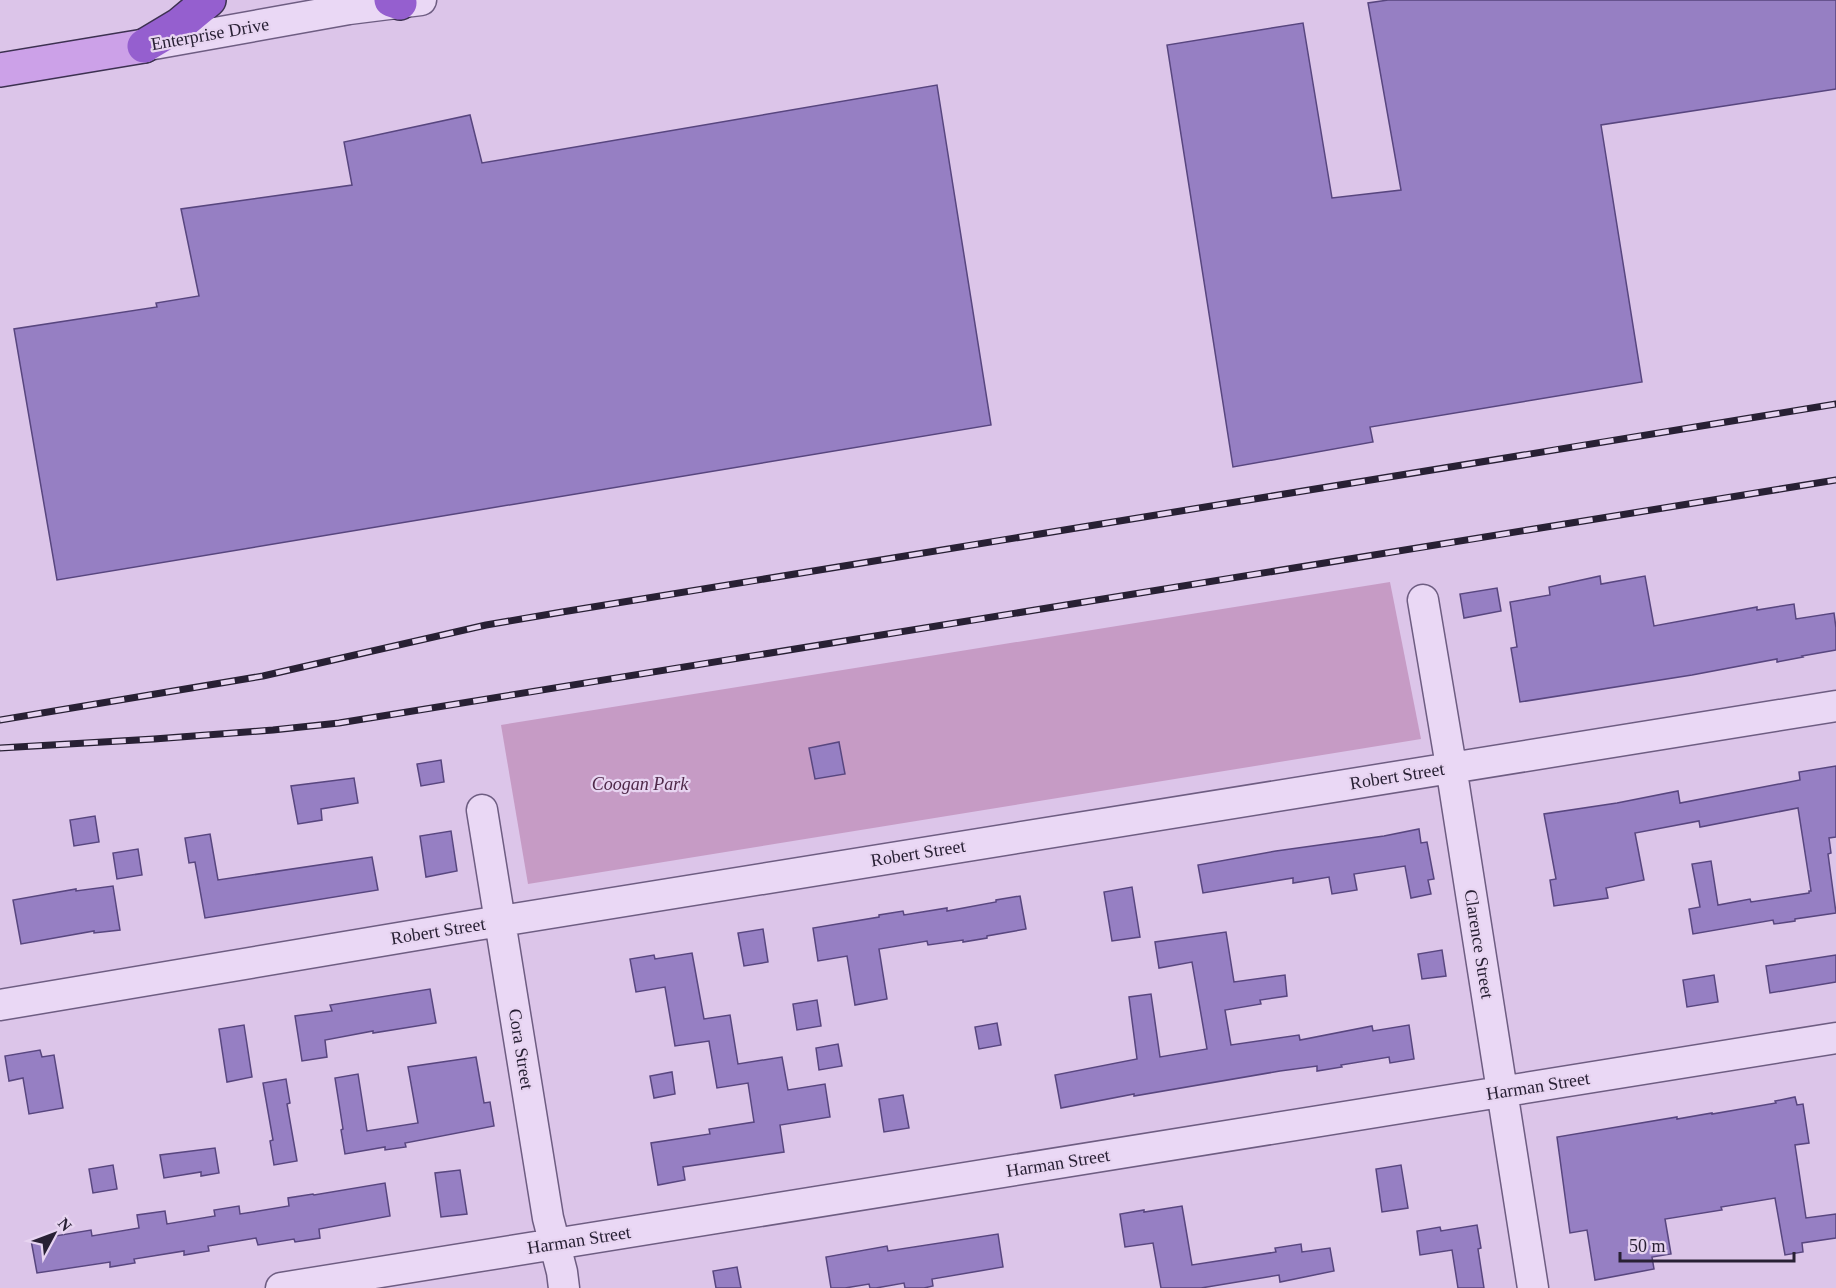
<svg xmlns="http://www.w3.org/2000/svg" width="1836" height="1288" viewBox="0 0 1836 1288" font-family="'Times New Roman',serif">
  <rect width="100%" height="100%" fill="#dcc5e9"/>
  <path fill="#c69bc5" d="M 1390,582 L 1421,739 L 528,884 L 501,725 Z"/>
  <path fill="#967fc3" stroke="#58467f" stroke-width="1.5" d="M 1388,0 L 1836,0 L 1836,89 L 1601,125 L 1642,382 L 1370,427 L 1373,442 L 1233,467 L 1167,45 L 1303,23 L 1332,198 L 1401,190 L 1368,3 Z
    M 937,85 L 991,425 L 57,580 L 14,329 L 157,307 L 156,303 L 199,296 L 181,209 L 352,185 L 344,142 L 470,115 L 482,163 Z
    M 1600,576 L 1601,584 L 1645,576 L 1654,626 L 1757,607 L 1757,610 L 1794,604 L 1796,619 L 1834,613 L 1836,628 L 1836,650 L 1802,656 L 1803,657 L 1777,662 L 1777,659 L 1692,675 L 1520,702 L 1511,648 L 1517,647 L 1510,602 L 1550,595 L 1549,587 Z
    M 1497,588 L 1501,611 L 1464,618 L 1460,594 Z
    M 839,742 L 845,774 L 815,779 L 809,748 Z
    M 441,760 L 444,782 L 421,786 L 417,764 Z
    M 1836,766 L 1836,837 L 1829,838 L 1831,853 L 1828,854 L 1836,913 L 1795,919 L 1795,921 L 1774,924 L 1773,920 L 1693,934 L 1689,909 L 1700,907 L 1692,864 L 1711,861 L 1718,905 L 1750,899 L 1751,902 L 1809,893 L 1809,891 L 1811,891 L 1798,808 L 1700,827 L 1699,821 L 1635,833 L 1644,880 L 1606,888 L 1608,898 L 1554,906 L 1550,880 L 1556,879 L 1544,814 L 1617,803 L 1678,791 L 1680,803 L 1800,780 L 1799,772 Z
    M 354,778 L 358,803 L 321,809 L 322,820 L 298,824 L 291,786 Z
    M 95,816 L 99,842 L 74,846 L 70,820 Z
    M 1419,829 L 1421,843 L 1427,842 L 1434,879 L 1428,880 L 1431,894 L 1411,898 L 1405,866 L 1354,874 L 1357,890 L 1332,894 L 1329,877 L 1293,883 L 1293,878 L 1203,893 L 1198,865 L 1276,851 L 1384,836 Z
    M 451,831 L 457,871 L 426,877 L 420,836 Z
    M 210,834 L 218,880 L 372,857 L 378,890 L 205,918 L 195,862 L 189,863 L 185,838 Z
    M 138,849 L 142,875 L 117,879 L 113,853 Z
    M 113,886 L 120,930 L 94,933 L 94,931 L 21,944 L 13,900 L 76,889 L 76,891 Z
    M 1132,887 L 1140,937 L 1112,941 L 1104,892 Z
    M 1020,896 L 1026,929 L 987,936 L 987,938 L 963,942 L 963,940 L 928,945 L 927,941 L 879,949 L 887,999 L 855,1005 L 847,956 L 818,961 L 813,928 L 879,917 L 879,915 L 903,911 L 904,915 L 947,908 L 947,911 L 996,902 L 996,900 Z
    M 763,929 L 768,962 L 744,966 L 738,933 Z
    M 1226,932 L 1234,982 L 1285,975 L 1287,996 L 1260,1000 L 1261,1004 L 1225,1010 L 1231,1045 L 1299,1035 L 1300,1040 L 1372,1026 L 1373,1031 L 1409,1025 L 1414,1059 L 1390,1063 L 1389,1057 L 1341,1065 L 1342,1067 L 1317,1071 L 1317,1066 L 1280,1071 L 1134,1096 L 1134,1094 L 1061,1108 L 1055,1075 L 1137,1059 L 1129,997 L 1151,994 L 1160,1057 L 1207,1049 L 1192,962 L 1159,968 L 1155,942 Z
    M 1442,950 L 1446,976 L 1422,979 L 1418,954 Z
    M 692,953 L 704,1019 L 730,1015 L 738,1064 L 782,1057 L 788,1090 L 825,1084 L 830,1117 L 780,1125 L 784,1152 L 683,1167 L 685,1180 L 658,1185 L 651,1143 L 710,1134 L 709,1129 L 754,1122 L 748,1083 L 717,1088 L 709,1041 L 675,1046 L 665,987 L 636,992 L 630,959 L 654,955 L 655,959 Z
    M 1836,955 L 1836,982 L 1770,993 L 1766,966 Z
    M 1714,975 L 1718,1002 L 1687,1007 L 1683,980 Z
    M 430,989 L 436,1023 L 373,1033 L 373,1031 L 325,1040 L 327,1057 L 302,1061 L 295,1016 L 332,1011 L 330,1005 Z
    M 817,1000 L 821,1026 L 797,1030 L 793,1004 Z
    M 997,1023 L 1001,1045 L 979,1049 L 975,1027 Z
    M 244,1025 L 252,1077 L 227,1082 L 219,1029 Z
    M 838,1044 L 842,1066 L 819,1070 L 816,1048 Z
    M 40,1050 L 42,1057 L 54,1055 L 63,1108 L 29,1114 L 23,1078 L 9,1081 L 5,1056 Z
    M 476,1057 L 484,1103 L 490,1102 L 494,1126 L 405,1143 L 406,1147 L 385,1150 L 385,1147 L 345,1154 L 341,1130 L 343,1129 L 335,1078 L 358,1074 L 367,1131 L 418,1123 L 408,1067 Z
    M 672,1072 L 675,1094 L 654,1098 L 650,1076 Z
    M 286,1079 L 290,1103 L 287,1104 L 297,1161 L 274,1165 L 270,1141 L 273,1140 L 263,1083 Z
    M 903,1095 L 909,1128 L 884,1132 L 879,1099 Z
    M 1795,1097 L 1797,1105 L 1803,1104 L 1809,1143 L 1795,1145 L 1806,1218 L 1836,1214 L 1836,1238 L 1802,1243 L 1803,1252 L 1785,1255 L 1775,1198 L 1721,1207 L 1722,1210 L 1665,1219 L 1671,1254 L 1652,1257 L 1654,1269 L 1595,1280 L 1587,1230 L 1570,1233 L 1557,1137 L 1677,1117 L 1677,1119 L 1712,1113 L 1712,1114 L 1776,1103 L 1775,1101 Z
    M 215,1148 L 219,1173 L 201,1176 L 201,1172 L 164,1178 L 160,1155 Z
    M 113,1165 L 117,1189 L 93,1193 L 89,1169 Z
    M 1401,1165 L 1408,1208 L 1382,1212 L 1376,1169 Z
    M 460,1170 L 467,1214 L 441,1217 L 435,1173 Z
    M 385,1183 L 390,1216 L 319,1229 L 320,1238 L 295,1242 L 294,1239 L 258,1245 L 256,1238 L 208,1246 L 209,1251 L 184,1255 L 184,1251 L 134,1259 L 135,1263 L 110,1267 L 110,1262 L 37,1273 L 31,1240 L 91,1230 L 92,1236 L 139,1228 L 137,1215 L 165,1211 L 167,1224 L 215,1216 L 214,1210 L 239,1206 L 240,1214 L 289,1206 L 288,1198 L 313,1194 L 314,1195 Z
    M 1182,1206 L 1192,1265 L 1276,1252 L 1275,1248 L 1301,1244 L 1302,1252 L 1330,1248 L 1334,1271 L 1280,1282 L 1279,1275 L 1201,1288 L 1161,1288 L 1153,1243 L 1125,1247 L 1120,1214 L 1144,1210 L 1144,1212 Z
    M 1477,1225 L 1481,1248 L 1478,1249 L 1484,1288 L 1458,1288 L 1452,1250 L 1420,1255 L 1417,1231 L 1440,1227 L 1441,1231 Z
    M 998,1234 L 1003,1267 L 932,1279 L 933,1286 L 924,1288 L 905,1288 L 904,1283 L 876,1288 L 870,1288 L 869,1284 L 845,1288 L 831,1288 L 826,1257 L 887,1246 L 888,1251 Z
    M 737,1267 L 741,1288 L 716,1288 L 713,1271 Z"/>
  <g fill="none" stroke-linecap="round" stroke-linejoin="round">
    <defs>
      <path id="minor" d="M 148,45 L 349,9 L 421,0
        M 1423,600 L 1450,760 L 1533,1288
        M 482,810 L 548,1218 L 562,1272 L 564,1288
        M 0,1005 L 476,925 L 1836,706
        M 281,1288 L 1836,1038"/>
      <path id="major" d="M 0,70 L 144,46"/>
      <path id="highway" d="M 391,0 L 400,3
        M 144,46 L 179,25 L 209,0"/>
    </defs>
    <use href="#minor" stroke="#6e5d82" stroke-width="33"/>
    <use href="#major" stroke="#3d3151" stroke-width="36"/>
    <use href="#highway" stroke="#3d3151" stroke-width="36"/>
    <use href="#minor" stroke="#ead8f5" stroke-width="30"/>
    <use href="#major" stroke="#cca1e8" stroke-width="33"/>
    <use href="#highway" stroke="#955fcf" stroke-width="33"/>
    <defs>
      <path id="rail" d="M 0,720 L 263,676 L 486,625 L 562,612 L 1836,404
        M 0,748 L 154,739 L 273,730 L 339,723 L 1836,480"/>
    </defs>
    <use href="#rail" stroke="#282034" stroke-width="7"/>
    <use href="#rail" stroke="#e7d4f1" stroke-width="4.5" stroke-dasharray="14" stroke-linecap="butt"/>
  </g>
  <g text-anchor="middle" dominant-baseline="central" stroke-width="4.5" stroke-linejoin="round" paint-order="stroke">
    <g font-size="18" fill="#282034" stroke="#e7d4f1">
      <text transform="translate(210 34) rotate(-10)">Enterprise Drive</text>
      <text transform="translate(1397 776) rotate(-9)">Robert Street</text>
      <text transform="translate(918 853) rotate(-9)">Robert Street</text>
      <text transform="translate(438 931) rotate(-9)">Robert Street</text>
      <text transform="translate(1479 944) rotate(81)">Clarence Street</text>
      <text transform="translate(521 1049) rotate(81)">Cora Street</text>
      <text transform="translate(1538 1086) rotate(-9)">Harman Street</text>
      <text transform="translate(1058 1163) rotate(-9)">Harman Street</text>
      <text transform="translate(579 1240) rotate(-9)">Harman Street</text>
    </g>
    <g font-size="18" font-style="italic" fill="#4e2848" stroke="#e7d4f1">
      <text x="640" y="784">Coogan Park</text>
    </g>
  </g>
  <g transform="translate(54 1234) rotate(49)" stroke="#e7d4f1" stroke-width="4.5" paint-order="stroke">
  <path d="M0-4.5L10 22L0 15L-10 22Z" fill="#282034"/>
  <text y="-9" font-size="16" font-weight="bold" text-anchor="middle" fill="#282034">N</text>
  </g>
  <path d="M1620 1252v9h174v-9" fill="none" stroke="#282034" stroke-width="3"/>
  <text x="1629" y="1252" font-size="18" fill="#282034" stroke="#e7d4f1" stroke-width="4.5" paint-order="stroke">50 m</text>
</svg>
